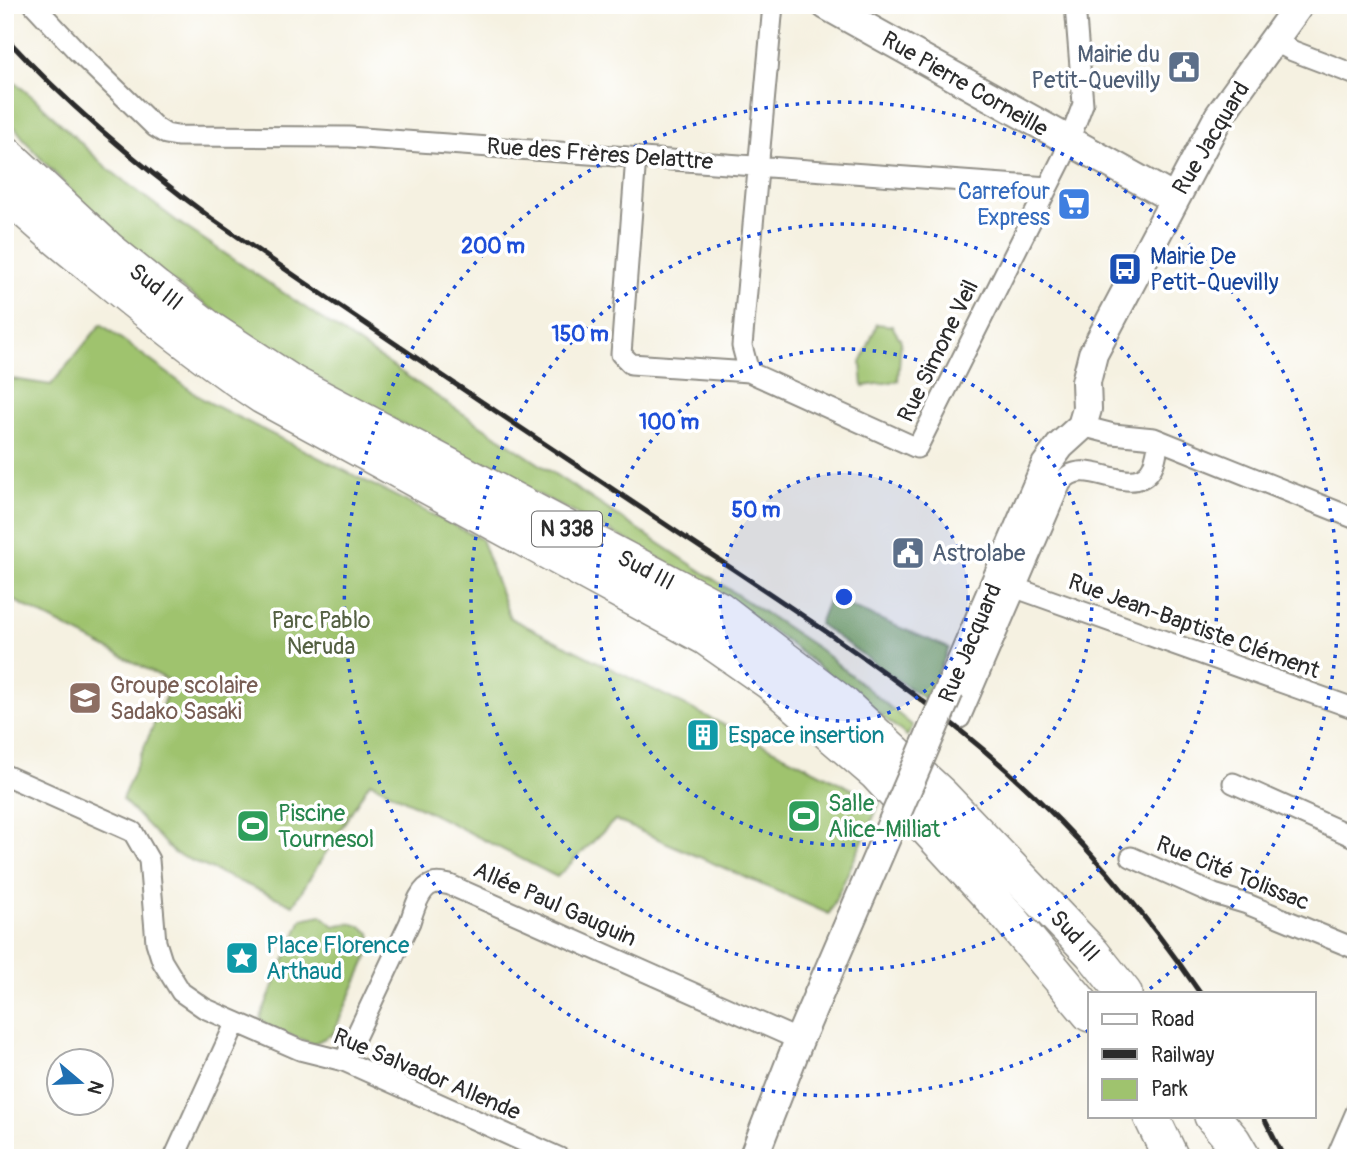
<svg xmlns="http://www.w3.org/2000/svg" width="1361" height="1163" viewBox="0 0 1361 1163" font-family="Pangolin,sans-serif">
  <rect width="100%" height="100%" fill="#fff"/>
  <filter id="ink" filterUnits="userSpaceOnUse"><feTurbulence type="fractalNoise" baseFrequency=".0143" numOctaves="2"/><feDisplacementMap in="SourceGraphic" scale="14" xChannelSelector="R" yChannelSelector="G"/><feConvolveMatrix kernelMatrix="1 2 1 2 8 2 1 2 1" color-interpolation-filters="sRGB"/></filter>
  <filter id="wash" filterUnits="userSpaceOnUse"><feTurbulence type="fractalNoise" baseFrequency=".00686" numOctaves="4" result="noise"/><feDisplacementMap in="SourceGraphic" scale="28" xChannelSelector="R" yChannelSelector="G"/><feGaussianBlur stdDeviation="1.57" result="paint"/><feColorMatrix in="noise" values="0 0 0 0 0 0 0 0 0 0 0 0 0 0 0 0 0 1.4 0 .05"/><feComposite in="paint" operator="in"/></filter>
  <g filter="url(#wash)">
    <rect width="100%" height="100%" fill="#f5f1e1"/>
    <path fill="#9fc36e" stroke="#65774c" stroke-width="2" d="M 5,75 L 34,98 L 107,168 L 178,222 L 444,401 L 819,649 L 913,726 L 907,736 L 785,640 L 694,578 L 629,541 L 346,395 L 264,346 L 125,248 L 32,149 L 5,115 Z
      M 101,324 L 204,400 L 481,539 L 510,618 L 880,803 L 829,914 L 615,820 L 557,877 L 370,782 L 293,905 L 174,853 L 122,799 L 172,682 L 5,596 L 5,378 L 51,385 Z
      M 877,324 L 892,326 L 901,341 L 898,381 L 863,386 L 861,363 Z
      M 321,915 L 334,926 C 350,921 357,923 370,933 L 372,947 L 333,1034 L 313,1044 L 269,1027 L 260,1018 L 302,919 Z"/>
    <path fill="#7fa961" stroke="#556a46" stroke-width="2" d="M 829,598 L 949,648 L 926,700 L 819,624 Z"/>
  </g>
  <g filter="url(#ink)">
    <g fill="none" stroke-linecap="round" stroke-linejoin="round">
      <defs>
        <path id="street" d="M 34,5 L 77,51 L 155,127 L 166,134 L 177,136 L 349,137 L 1048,187
          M 1274,41 L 1293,51 L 1356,75
          M 636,157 L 621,354 L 631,364 L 749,372 L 917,448 L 1063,157 L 1083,104 L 1075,5
          M 749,372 L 742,346 L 773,5
          M 1082,426 L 1113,434 L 1154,438 L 1356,519
          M 1016,588 L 1356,709
          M 960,718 L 1061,483 C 1083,452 1128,498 1149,472 C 1156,464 1157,450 1159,440
          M 5,775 L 133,832 L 149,860 L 156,942 L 162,961 L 181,992 L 204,1008 L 300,1050 L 344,1061 L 560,1158
          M 1233,783 L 1356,838
          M 1131,857 L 1214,894 L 1247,904 L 1356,949
          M 344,1061 L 410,922 C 414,910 419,888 433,884 C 438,882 445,884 450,885 L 799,1040
          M 174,1158 L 236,1022
          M 1336,1158 L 1356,1112"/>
        <path id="secondary" d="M 826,5 L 1174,199
          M 949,691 L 1046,465 L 1060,446 L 1082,426 L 1087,409 L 1086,382 L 1093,354 L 1219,116 L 1299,5
          M 753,1158 L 799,1040 L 891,826"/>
        <path id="highway" d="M 5,153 L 108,249 L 156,288 L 211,330 L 292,383 L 719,609 L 844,705 L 941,795 L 1092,953 L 1124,993
          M 5,191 C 38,224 75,253 111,282 C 160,322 209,361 262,396 L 705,637 L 771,683 L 876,773 L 1007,915 L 1090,1014
          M 1151,1116 L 1171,1158
          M 1212,1116 L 1233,1141 L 1243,1158"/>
      </defs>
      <use href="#street" stroke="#908e86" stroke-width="23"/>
      <use href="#secondary" stroke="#908e86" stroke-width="32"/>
      <use href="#highway" stroke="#908e86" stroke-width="38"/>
      <use href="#street" stroke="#fff" stroke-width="19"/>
      <use href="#secondary" stroke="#fff" stroke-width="28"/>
      <use href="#highway" stroke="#fff" stroke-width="35"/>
      <path stroke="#2b2b2b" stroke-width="5" d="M 5,37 C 68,105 136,163 211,218 C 359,321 509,420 659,520 C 759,587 862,652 956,727 C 1051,803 1132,893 1200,993
        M 1263,1116 L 1284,1158"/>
      <defs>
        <path id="secondary-bridge" d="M 891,826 L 949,691"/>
      </defs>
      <use href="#secondary-bridge" stroke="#908e86" stroke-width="32" stroke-linecap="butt"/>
      <use href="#secondary-bridge" stroke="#fff" stroke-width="28"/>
    </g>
  </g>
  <circle cx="844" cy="597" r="124" fill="#1d4ed8" fill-opacity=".12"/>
  <g fill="none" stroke="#1d4ed8" stroke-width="3.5" stroke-dasharray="3.5 7">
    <circle cx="844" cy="597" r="124"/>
    <circle cx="844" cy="597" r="248"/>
    <circle cx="844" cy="597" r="373"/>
    <path d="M1089 1030A497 497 0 1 1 1147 991"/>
  </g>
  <defs>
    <symbol id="civic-square" viewBox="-11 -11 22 22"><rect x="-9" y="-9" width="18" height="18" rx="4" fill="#5c6f8a" stroke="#fff"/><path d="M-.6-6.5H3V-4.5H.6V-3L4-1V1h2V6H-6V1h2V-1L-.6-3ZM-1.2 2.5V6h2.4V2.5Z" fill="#fff"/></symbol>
    <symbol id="supermarket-square" viewBox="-11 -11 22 22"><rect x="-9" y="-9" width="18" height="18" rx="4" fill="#3f7fe0" stroke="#fff"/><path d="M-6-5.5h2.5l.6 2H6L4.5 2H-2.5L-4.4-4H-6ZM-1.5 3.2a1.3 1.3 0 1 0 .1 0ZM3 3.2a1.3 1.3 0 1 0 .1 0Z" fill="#fff"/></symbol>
    <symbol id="bus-square" viewBox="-11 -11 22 22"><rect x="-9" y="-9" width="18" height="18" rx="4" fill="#1a4fb4" stroke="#fff"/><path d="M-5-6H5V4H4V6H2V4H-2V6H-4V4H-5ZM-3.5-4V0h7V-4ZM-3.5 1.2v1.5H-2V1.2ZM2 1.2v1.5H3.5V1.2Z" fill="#fff"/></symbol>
    <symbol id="school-square" viewBox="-11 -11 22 22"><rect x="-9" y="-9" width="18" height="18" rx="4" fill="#8d6e63" stroke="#fff"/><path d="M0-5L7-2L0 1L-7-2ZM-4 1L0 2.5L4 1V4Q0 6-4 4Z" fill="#fff"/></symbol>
    <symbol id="building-square" viewBox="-11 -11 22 22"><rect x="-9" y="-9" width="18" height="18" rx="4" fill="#0f9aa8" stroke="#fff"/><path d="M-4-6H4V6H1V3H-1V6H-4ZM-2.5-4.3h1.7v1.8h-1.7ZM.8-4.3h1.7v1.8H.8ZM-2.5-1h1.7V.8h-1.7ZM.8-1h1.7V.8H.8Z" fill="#fff"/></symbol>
    <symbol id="stadium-square" viewBox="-11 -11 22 22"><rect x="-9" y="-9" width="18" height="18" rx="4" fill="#2e9e5b" stroke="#fff"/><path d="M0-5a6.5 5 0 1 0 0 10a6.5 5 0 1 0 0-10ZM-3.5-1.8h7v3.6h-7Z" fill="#fff"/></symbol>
    <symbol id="sight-square" viewBox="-11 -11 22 22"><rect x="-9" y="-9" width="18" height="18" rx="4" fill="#0f9aa8" stroke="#fff"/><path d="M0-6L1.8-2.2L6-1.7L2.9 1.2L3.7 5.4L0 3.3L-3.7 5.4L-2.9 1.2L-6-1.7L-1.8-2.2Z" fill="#fff"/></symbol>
  </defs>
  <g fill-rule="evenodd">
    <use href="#civic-square" x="1165" y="48" width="38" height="38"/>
    <use href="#supermarket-square" x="1055" y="185" width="38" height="38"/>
    <use href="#bus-square" x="1106" y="250" width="38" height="38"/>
    <use href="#civic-square" x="889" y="534" width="38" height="38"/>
    <use href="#school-square" x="66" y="679" width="38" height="38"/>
    <use href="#building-square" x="684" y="716" width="38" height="38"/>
    <use href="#stadium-square" x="785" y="797" width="38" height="38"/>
    <use href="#stadium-square" x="234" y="807" width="38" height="38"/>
    <use href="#sight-square" x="223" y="939" width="38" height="38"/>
  </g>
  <g text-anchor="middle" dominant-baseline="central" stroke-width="7" stroke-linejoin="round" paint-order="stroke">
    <rect fill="#fff" stroke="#6b6b6b" stroke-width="2" x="532" y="511.5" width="70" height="35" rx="5"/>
    <g font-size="21" font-weight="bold" fill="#2b2b2b">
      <text x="567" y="529">N 338</text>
    </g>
    <g font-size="23" fill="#4e5e75" stroke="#fff" text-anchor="end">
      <text x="1160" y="54">Mairie du<tspan x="1160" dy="26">Petit-Quevilly</tspan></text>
      <text x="932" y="553" text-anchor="start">Astrolabe</text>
    </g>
    <g font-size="23" fill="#2b2b2b" stroke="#fff">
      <text transform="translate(965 84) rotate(30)">Rue Pierre Corneille</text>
      <text transform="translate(1211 138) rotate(-59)">Rue Jacquard</text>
      <text transform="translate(600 154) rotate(4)">Rue des Frères Delattre</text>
      <text transform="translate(156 287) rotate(38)">Sud III</text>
      <text transform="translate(938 351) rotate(-64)">Rue Simone Veil</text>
      <text transform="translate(646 570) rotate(28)">Sud III</text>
      <text transform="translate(1194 626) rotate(20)">Rue Jean-Baptiste Clément</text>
      <text transform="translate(970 643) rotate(-67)">Rue Jacquard</text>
      <text transform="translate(1233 873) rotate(22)">Rue Cité Tolissac</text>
      <text transform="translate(555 904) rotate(24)">Allée Paul Gauguin</text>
      <text transform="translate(1075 936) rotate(47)">Sud III</text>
      <text transform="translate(427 1074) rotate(23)">Rue Salvador Allende</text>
    </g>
    <g font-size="23" fill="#366cbe" stroke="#fff" text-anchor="end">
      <text x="1050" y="191">Carrefour<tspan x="1050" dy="26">Express</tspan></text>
    </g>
    <g font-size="23" fill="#164399" stroke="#fff" text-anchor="start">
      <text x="1150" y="256">Mairie De<tspan x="1150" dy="26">Petit-Quevilly</tspan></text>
    </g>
    <g font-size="23" fill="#546042" stroke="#fff">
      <text x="321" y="620">Parc Pablo<tspan x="321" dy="26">Neruda</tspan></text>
    </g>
    <g font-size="23" fill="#785e54" stroke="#fff" text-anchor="start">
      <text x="110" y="685">Groupe scolaire<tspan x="110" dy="26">Sadako Sasaki</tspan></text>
    </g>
    <g font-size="23" fill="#0d838f" stroke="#fff" text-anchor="start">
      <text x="728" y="735">Espace insertion</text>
      <text x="266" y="945">Place Florence<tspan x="266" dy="26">Arthaud</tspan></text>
    </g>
    <g font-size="23" fill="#27864d" stroke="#fff" text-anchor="start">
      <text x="828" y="803">Salle<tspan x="828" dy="26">Alice-Milliat</tspan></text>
      <text x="278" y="813">Piscine<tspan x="278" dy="26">Tournesol</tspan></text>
    </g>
  </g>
  <circle cx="844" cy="597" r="10" fill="#1d4ed8" stroke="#fff" stroke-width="3.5"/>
  <g font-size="21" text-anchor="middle" font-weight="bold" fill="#1d4ed8" stroke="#fff" stroke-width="7" stroke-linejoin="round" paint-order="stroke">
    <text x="493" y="253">200 m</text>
    <text x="580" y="341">150 m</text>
    <text x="669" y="429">100 m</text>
    <text x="756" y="517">50 m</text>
  </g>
  <rect width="1361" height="1163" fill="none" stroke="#fff" stroke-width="28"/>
  <rect x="1088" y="992" width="228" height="126" fill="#ffffff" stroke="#aaaaaa" stroke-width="2"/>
  <rect x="1102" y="1014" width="35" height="10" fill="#ffffff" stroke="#aaaaaa" stroke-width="2"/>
  <text x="1151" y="1026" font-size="21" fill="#2b2b2b">Road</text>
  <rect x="1102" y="1049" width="35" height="10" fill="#2b2b2b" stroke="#aaaaaa" stroke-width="2"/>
  <text x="1151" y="1062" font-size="21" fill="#2b2b2b">Railway</text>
  <rect x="1102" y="1079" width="35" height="21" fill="#9fc36e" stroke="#aaaaaa" stroke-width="2"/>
  <text x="1151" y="1096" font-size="21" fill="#2b2b2b">Park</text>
  <g transform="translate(80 1082) rotate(109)"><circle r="33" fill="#ffffff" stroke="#aaaaaa" stroke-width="2"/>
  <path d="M0-5L12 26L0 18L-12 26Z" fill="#1f6fb2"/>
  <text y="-10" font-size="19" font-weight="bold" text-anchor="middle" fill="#2b2b2b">N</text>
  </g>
</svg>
